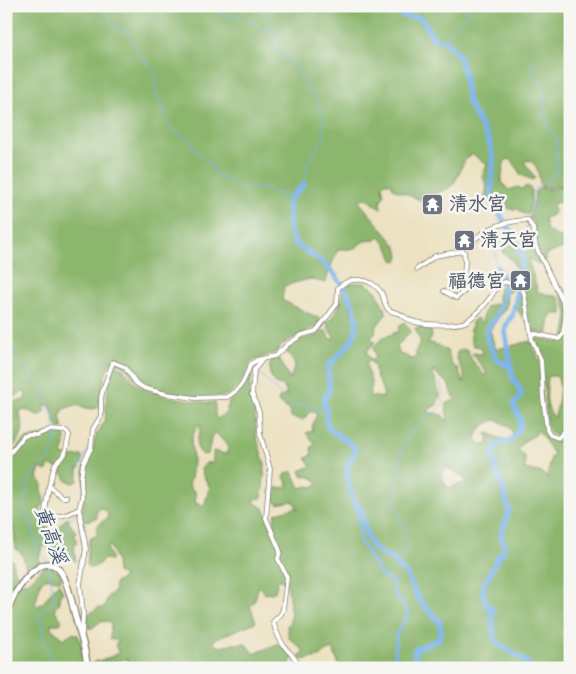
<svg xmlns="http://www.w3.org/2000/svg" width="576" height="674" viewBox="0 0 576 674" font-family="'Comic Neue','LXGW WenKai TC',sans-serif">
  <rect width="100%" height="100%" fill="#f6f6f2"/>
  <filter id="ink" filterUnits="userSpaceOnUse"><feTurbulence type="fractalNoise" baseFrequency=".02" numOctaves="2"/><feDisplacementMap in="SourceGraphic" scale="10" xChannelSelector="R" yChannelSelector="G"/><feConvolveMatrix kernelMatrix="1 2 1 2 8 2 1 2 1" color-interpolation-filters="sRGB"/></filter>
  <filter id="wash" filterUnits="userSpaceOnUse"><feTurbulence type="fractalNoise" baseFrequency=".0096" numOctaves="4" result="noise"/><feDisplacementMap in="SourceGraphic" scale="20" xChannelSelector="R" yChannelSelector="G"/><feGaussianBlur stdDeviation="1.12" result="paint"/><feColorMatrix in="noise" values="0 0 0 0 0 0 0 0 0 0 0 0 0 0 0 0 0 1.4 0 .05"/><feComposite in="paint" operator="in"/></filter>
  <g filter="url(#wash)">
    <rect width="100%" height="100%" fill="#ece1c0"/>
    <path fill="#8cb66d" stroke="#546944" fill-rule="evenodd" d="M 6,6 L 570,6 L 570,177 L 566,184 L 550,188 L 541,187 C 538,176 540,165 528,160 L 524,162 L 535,177 L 533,180 L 521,175 L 512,160 L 507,159 L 504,163 L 501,182 L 509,190 L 518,187 L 522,189 L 527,186 L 531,189 L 531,204 L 528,214 L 524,214 L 518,209 L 509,209 L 507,205 L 508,198 L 505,198 L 503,205 L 497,205 L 493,195 L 489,202 L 485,199 C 486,189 489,185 482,177 L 487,164 L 481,161 L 473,154 C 459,160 461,180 449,188 C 446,190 441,191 437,193 L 435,198 C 422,203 418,199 407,194 C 399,191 393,192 391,183 L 385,183 L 382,186 L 384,195 L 380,202 L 381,208 L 379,208 L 368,199 L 363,198 L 360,200 L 360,203 L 397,247 L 399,256 L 397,261 L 393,260 C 389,250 388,244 379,236 L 375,240 L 364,241 L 353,249 L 338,249 C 334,260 328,271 326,283 L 309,279 L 284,286 L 282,300 L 322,320 L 314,327 L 286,342 L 276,352 L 251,362 C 246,374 240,387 229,394 C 218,401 158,393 145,387 C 131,381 129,363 112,361 C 104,370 101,396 98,408 L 91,409 L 75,405 L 64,409 L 60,416 L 63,428 L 59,428 L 55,423 L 52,408 L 47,405 L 45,405 L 44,412 L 39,416 L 29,411 L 21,410 L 20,416 C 28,432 17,443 6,455 L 6,411 C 10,403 17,400 25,400 L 26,392 L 22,391 L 14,398 L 6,399 Z
      M 566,185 L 569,186 L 570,199 L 553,204 L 554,213 L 551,216 L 544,218 L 547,231 L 570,242 L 570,247 L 566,247 L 547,254 L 545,263 L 541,265 L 528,259 L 538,292 L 558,297 L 562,307 L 562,314 L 551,314 L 547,335 L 533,332 C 525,315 506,308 519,288 L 522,288 L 522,278 L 517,272 L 513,261 L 502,252 L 510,241 L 520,243 L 532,236 L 535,232 L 533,222 L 529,217 L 534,202 L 535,192 L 539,188 L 551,190 Z
      M 350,283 L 365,283 L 376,291 L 386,311 L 386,314 L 376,327 L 375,334 L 371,338 L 375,342 L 367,351 L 368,356 L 371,359 L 366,364 L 372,385 L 369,396 L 383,398 C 386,388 373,379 375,367 L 371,362 L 371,360 L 376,358 L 373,347 L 383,338 L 399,331 L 399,327 L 404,322 L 411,331 L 397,346 L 400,355 L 405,355 L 410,359 L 416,358 L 416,350 L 421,343 L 415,328 L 427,327 L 431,330 L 432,337 L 428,343 L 429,344 L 433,343 L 435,345 L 438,345 L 447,351 L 452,365 L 458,369 L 463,383 C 469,374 454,364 457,352 L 462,349 L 468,351 C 470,361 481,369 486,378 L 486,372 L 472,353 L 483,354 L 481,347 L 474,346 L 471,342 L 471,330 L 469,331 L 472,326 L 472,322 L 477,318 L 483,324 L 482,318 L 486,307 L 490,305 L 498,304 C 499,294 495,281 513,287 L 507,295 L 506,307 L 490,330 L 495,348 L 497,349 L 531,341 L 539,361 L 544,424 L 548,435 L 558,442 L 564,439 L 570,430 L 570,668 L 342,668 L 338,663 L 333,649 L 325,652 L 320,657 L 301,660 L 299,658 L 304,651 L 289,638 L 287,626 L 291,619 L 288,587 L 281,580 L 278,580 L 275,592 L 265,594 L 262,588 L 259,587 C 255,593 257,602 250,606 L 256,622 L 217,638 L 213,642 C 219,650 223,646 232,644 C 236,644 240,644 245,643 L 254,654 L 277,644 L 283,647 L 293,657 L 289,664 L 300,668 L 132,668 L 127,659 L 116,661 L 113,668 L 109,668 L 104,662 L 100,668 L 91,668 L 91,665 L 96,661 L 99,661 L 118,654 L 118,652 L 115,644 L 119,641 L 110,639 L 111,624 L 109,621 L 100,622 L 92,628 L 88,628 L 87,615 L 98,608 L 104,608 L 108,596 L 114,592 L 115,583 L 125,577 L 117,572 L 116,560 L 110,545 L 107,549 L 111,557 L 111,560 L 104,559 C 99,564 97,567 89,568 L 87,565 L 89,541 L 91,538 L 98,535 C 93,528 100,522 107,519 L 108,512 L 100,508 L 96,513 L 97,518 L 86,521 L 80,519 L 83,505 L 84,468 L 93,449 L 96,435 L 105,421 L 107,393 L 114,365 L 115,364 C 129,370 130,383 144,389 C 161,397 190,400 209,403 L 215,402 L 215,415 L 217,419 L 226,413 L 229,402 L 238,391 L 251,370 L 252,370 L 249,398 L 255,412 L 256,436 L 265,464 L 262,498 L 255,499 L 253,501 L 264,509 L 272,529 L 276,513 L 295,508 L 298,509 L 293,501 L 277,504 L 274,500 L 276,488 L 289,487 L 284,477 L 286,474 L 292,471 L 293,472 L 300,488 L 308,486 L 313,487 L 318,483 L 313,478 L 302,475 L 300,471 L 311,466 L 306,458 L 312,455 L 311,448 L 315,443 L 306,433 L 313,431 L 312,427 L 317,414 L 316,412 L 310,412 L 303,420 L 291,417 L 288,409 L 278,402 L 279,398 L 287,394 L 283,385 L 276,385 C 270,375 266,370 273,359 L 279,358 L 290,380 L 295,364 L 286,351 C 292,339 309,338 320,335 L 323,331 L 326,331 L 329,338 L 333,339 L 334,337 L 328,329 L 327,322 L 332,319 L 338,308 L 340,307 L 340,299 L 344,289 L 354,318 L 353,310 L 346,287 ZM 432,371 L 448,383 L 452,395 L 457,399 L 446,404 L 448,422 L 442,415 L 428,412 L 429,409 L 437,405 L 440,395 ZM 497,420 C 507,426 512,426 514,438 L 512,440 L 498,438 L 493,435 L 486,433 L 489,439 L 487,445 L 478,443 L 476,437 C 480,428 487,421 497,420 ZM 200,424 C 203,436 189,443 203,455 L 208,454 L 212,435 L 216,433 L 226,444 L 228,449 L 226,454 L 213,451 L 213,459 L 212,464 L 207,462 L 201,469 C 202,477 208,481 210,489 C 206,494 207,500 204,505 L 196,504 L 195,491 L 191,489 L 189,485 C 192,476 193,468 193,458 C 193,452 190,444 192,438 C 193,433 197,428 200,424 ZM 538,430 L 554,454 L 554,457 L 551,457 L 547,478 L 543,473 L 525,469 L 525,456 L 518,449 L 524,441 L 535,435 ZM 445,468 C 453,468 465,478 468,484 L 459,484 L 448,488 L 441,476 Z
      M 558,284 L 565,292 L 570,285 L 570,420 L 557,436 L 552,434 L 547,426 L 542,360 L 534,342 L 537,338 L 559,342 C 564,339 565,334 566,328 C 570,312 563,300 556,285 ZM 550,376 L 557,376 C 563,386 557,407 555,417 C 543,409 547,390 548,377 Z
      M 49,434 L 65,435 L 65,445 L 62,455 L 71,457 L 82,456 L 82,464 L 78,469 L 78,481 L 74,483 L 67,481 L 61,470 L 50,465 L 46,471 L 40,468 L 37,477 L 42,483 C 41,490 45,498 43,506 L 40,507 L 42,515 L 37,512 L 36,514 L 40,521 L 53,532 L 68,517 L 69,523 L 76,532 L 74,534 L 77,542 L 74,544 L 76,562 L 73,559 L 70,559 L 53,554 L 52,549 L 50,550 L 45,545 L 40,552 L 39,565 L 34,566 L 34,571 L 27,571 L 22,554 L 16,549 L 13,527 L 8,533 L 10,550 L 8,556 L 13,561 L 13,569 L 19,576 L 15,578 L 18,584 C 37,582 34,571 49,565 L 61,574 L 61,581 C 54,579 47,577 41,581 L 35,605 L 38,606 C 49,600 49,590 59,583 L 63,593 L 60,594 L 59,599 L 60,603 L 56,606 L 55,610 L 62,621 L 60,624 L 51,624 L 51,628 L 63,639 C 68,636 72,631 78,635 L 88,668 L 6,668 L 6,476 L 11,473 C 12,461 15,442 29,438 C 35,436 42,436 49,434 Z"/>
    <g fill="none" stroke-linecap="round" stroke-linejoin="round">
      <path stroke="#7bb3eb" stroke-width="1" d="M 105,6 L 108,17 L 116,27 L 126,31 L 138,50 L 141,59 L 148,62 L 157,75 L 155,92 L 164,109 L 165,118 L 172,130 L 190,140 L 195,150 L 212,166 L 216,175 L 236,184 L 242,189 C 255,185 279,191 289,199
        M 207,6 L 221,14 L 252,20 L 262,29 L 270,30
        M 272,6 C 267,21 266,26 279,37 L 277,49 L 282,58 L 293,62 L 304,82 L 316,97 L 322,114 L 324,138 L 307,164 L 304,184
        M 390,6 L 392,8
        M 445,41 L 449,33 L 465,16 L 468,6
        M 530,214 L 534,200 L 534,190 L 543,182 L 548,182 C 561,169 558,170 556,154 C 555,148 558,144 557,138 L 547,128 L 548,122 L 543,111 L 545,99 L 540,81 L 534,75 L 530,67 L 534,64 L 534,60
        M 495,234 L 500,241 L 495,253 L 497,268
        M 520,251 C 525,243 523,232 528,224
        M 6,338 L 11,342 L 18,360 L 41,387 L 55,420 L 57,438 L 50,458 L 36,469 L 29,480 L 24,509 L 33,528 L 34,538 L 37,548 L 48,563
        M 257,370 L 284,399 L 292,405 L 308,406 L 317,409 L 326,410
        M 80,469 L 81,464 L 88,449
        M 37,547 C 45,539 52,542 62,542 L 68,521 L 76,512
        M 49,567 L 54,600 L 39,615 L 44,639 L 55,668
        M 398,567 L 400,559 L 408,550 L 405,534 L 395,503 L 402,448 L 415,428 L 427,415 L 435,412 L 443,404 L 442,388 L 439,382"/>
      <path stroke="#7bb3eb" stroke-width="3" d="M 354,501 L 359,522 L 360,541 L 382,576 L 393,582 C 392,597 400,600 407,611 L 407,617 L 396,634 L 395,668"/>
      <path stroke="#7bb3eb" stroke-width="5.5" d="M 392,8 L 402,15 L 422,19 L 434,39 L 445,41 L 459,56 L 464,74 L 468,102 L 488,139 L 492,152 L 493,160 L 491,195 L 496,209 L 515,237 L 523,260 L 518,275 L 516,301 L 512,316 L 507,323 L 505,331 L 513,379 L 519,387 L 521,395 L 514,404 C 515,410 518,414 520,419 C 522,426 516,436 510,440 C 506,442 502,442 498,444 C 495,447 494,451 492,455 L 495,462 L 496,471 L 504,491 L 509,511 L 501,535 L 504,544 L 503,553 L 498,557 L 482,589 L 487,607 L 490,607 L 493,610 L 492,616 L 494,638 L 499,644 L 527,662 L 531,668
        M 304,184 L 289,199 C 289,212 287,229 294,241 C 299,249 311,253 318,259 C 338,273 366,313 353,338 C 348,349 335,357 328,367 L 329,384 L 328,394 L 324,398 L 324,402 L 326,410 L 326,419 L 328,428 L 350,443 L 355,449 L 355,453 L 347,466 L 349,487 L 354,501 L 361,509 L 367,536 L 375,550 L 394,560 L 398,567 L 406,573 L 419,600 L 439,621 L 441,630 L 438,640 L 415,649 L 414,654 L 419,668
        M 497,268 L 502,275 L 505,291 L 496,318 L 491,323 L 487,330 L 488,341 L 497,360 L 511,367
        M 437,668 L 442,668"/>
    </g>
  </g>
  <g filter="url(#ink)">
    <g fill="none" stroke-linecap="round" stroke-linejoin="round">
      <defs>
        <path id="street" d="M 470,243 C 488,227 505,221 528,220 L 533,228 L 536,247 L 563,302 L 566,313 L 563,334 L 559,339 L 531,333
          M 417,269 L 435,256 L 462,251 L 462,247 L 466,246
          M 444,291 L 456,298 L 467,289 L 464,279 L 465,260 L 464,252
          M 262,360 L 254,370 L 252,394 L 259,412 L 260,433 L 270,469 L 266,518 L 280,551 L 278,559 L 287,577 L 283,609 L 281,614 L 273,622 C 276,631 279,639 284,646 C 288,652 295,656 297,663 L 306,668
          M 6,458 L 24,436 L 29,435 L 37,435 L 49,430 L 66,431 L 69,435 L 65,454 L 55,464 L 49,486 L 45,511 C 57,520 67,515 79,509
          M 49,486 L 62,497 L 66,497
          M 82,634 L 83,614 L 80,584 L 86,549 L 79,509 L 82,497 L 81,479 L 83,464 L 91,448 L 93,429 L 101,416 L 101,398 L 103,389 L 113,362 L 125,367 L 136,383 L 144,388 L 166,394 L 195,398 L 227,397 L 237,390 L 243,382 L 251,364 L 257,360 L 275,356 L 288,344 L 302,335 L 316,331 L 337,304 L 338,288 C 350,276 370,277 381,292 C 384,297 384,304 388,309 C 391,312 394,312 398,313 C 404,316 409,321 415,322 C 425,325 456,326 465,322 C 474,317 484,306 490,298 C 494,292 497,284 505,282 L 521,286 L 524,293 L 532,340 L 541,360 L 543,397 L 547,430 L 550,435 L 558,438 L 570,425"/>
        <path id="secondary" d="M 6,619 C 9,601 17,588 29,575 C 63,540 70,597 76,619 C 80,636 87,650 87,668"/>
      </defs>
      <use href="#street" stroke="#847e6e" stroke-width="5.5"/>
      <use href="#secondary" stroke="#847e6e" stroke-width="8"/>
      <use href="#street" stroke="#fff" stroke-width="4"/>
      <use href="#secondary" stroke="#fff" stroke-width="5.5"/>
    </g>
  </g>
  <defs>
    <symbol id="temple-square" viewBox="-11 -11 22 22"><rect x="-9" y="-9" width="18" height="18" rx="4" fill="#6b7280" stroke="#f6f6f2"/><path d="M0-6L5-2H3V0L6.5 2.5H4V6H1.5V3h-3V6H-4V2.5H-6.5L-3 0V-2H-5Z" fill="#fff"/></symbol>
  </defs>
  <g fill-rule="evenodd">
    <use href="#temple-square" x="420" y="192" width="25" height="25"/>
    <use href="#temple-square" x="452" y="228" width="25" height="25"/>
    <use href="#temple-square" x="508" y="268" width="25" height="25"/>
  </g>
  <g text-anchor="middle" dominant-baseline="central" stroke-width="5" stroke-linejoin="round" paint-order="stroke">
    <g font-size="19" font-weight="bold" fill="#5b616d" stroke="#f6f6f2" text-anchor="start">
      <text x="449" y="204">清水宮</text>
      <text x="480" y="240">清天宮</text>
      <text x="505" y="281" text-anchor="end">福德宮</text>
    </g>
    <g font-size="20" font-style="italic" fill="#42586f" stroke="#f6f6f2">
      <text transform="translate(51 535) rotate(71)">黃高溪</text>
    </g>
  </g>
  <rect width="576" height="674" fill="none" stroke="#f6f6f2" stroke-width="25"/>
</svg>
